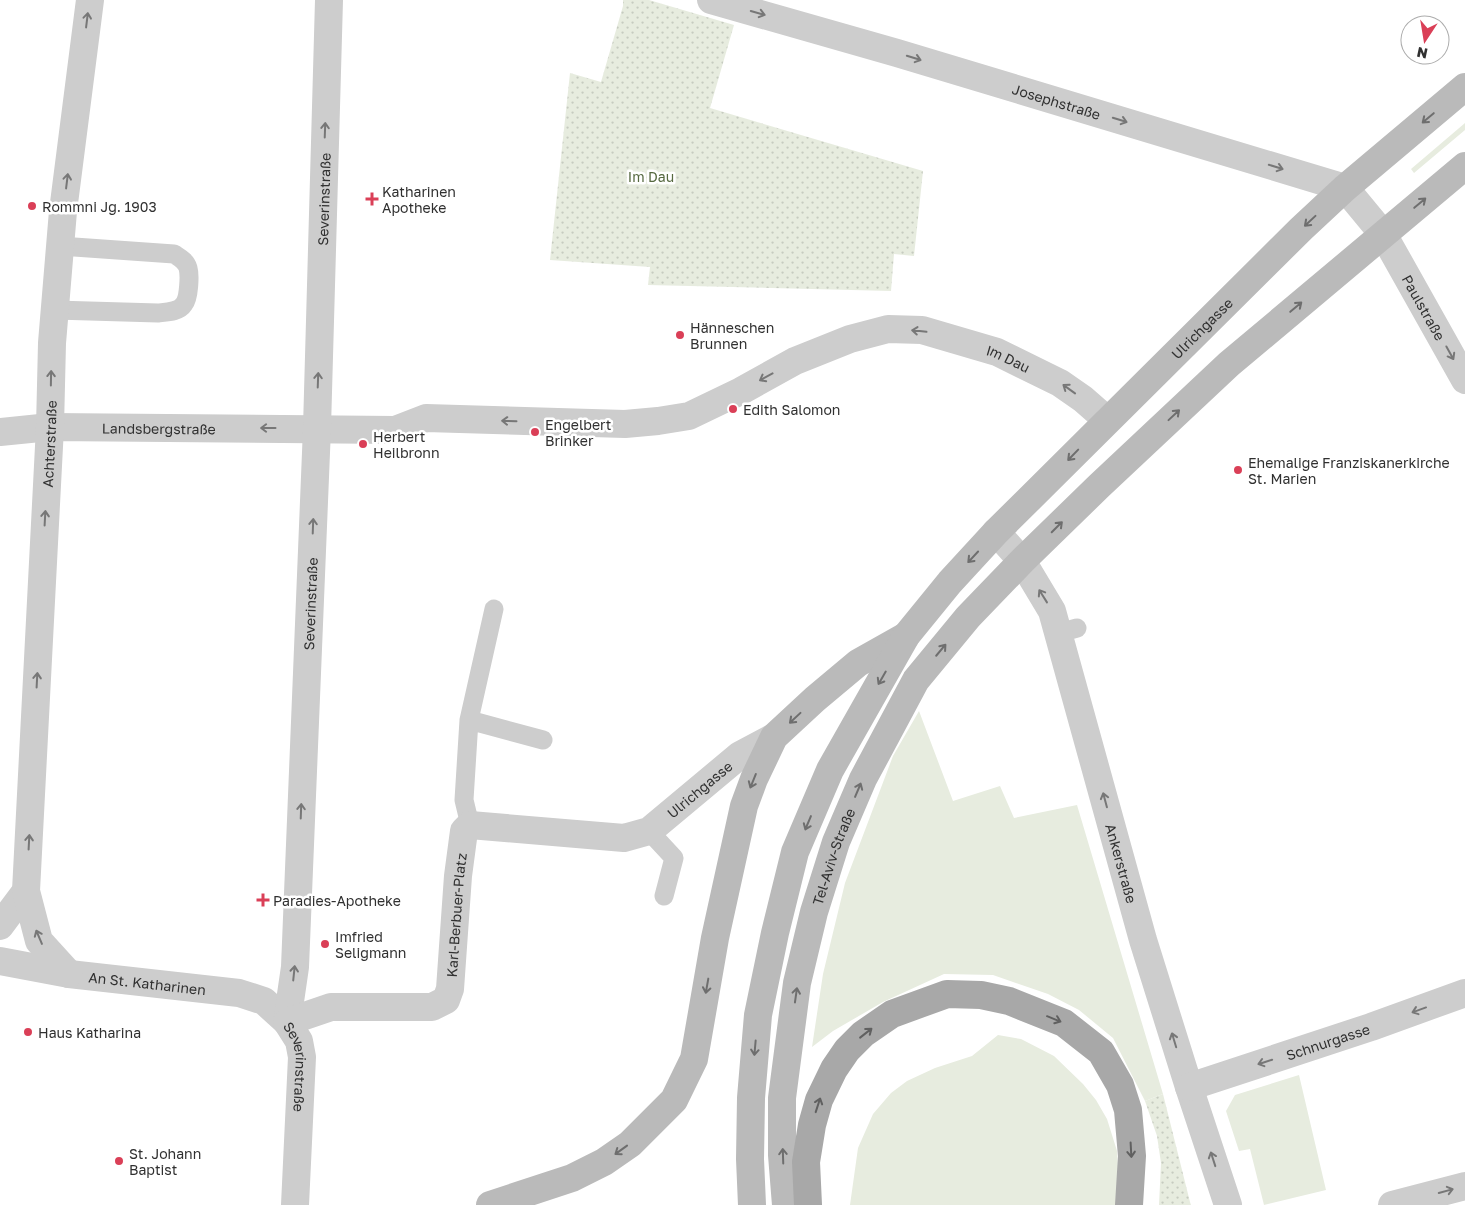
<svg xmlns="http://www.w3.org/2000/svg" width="1465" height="1205" viewBox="0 0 1465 1205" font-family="'Golos Text',sans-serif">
  <defs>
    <pattern id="park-dots" width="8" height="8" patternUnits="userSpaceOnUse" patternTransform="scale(1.25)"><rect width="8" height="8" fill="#e7ecdf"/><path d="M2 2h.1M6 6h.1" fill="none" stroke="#c6cbc0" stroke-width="1.8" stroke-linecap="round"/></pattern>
  </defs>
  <rect width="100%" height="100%" fill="#fff"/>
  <path fill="#e7ecdf" d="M 1465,123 L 1465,130 L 1414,173 L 1411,169 Z
    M 919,711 L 953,801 L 1000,786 L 1014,818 L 1077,805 L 1163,1094 L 1145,1101 L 1113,1038 L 1079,1010 L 1048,994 L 993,975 L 944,974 L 883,1002 L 833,1031 L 812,1047 L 823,974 L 845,883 L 893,756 Z
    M 998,1035 L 1021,1039 L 1054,1056 L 1083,1084 L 1096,1100 L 1107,1119 L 1117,1151 L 1120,1200 L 1117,1205 L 850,1205 L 858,1148 L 873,1114 L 891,1093 L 907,1081 L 935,1068 L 972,1056 Z
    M 1299,1075 L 1326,1190 L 1264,1205 L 1250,1149 L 1239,1151 L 1226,1111 L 1235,1095 Z"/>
  <path fill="url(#park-dots)" d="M 623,0 L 649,0 L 734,25 L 710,108 L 923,171 L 914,256 L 894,254 L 891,291 L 648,285 L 650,267 L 550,260 L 570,73 L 601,82 L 623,6 Z
    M 1163,1094 L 1190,1202 L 1191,1205 L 1159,1205 L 1161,1163 L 1157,1136 L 1145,1101 Z"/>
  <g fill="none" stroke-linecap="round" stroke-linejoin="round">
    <path stroke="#cdcdcd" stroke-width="19" d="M 55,310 L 158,313 C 167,312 179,312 184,304 C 189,298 190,275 188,268 C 186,261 180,258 174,254 L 60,246
      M 1059,633 L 1077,628
      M 469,720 L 543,740
      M 470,825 L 464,800 L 469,720 L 494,609
      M 649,831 L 674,858 L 664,896"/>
    <g stroke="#cdcdcd" stroke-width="28">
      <path id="s1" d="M 711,0 L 897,53 L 1345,188 L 1383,234 L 1465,380"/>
      <path id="s2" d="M 0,432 L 50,427 L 395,430 L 426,418 L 625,424 L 658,421 L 689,416 L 741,391 L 795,361 L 850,339 L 888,329 L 922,330 L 997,352 L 1060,383 L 1083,399 L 1107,420"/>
      <path id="s3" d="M 996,532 L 1022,561 L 1052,611 L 1143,940 L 1189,1087 L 1228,1205"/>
      <path d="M 0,926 L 26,891"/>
      <path id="s4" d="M 0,961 L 69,974 L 239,993 L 264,1001 L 287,1022 L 299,1041 L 302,1057 L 295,1205"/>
      <path id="s5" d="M 69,974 L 39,941 L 26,891 L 50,427 L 52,343 L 63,211 L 90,0"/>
      <path id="s6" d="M 287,1022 L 295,967 L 317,428 L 329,0"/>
      <path id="s7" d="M 287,1022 L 331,1007 L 432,1007 L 446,1000 L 450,989 L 458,876 L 464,831 L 470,825 L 624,838 L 649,831 L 740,755 L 774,737"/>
      <path id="s8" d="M 1189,1087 L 1371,1027 L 1465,993"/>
      <path d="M 1392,1205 L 1465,1186"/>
    </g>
    <g stroke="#bababa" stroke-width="28">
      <path d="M 490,1205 L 572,1178 L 604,1162 L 630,1144 L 674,1100 L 694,1059 L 715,938 L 744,806 L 754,779 L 774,737 L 815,699 L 858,663 L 906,636"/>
      <path id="s9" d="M 752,1205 L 750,1159 L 751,1098 L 758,1015 L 775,933 L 795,852 L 830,770 L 906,636 L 950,582 L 996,532 L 1301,229 L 1345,188 L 1465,87"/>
      <path id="s10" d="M 786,1205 L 782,1155 L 782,1098 L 797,983 L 814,912 L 836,842 L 863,779 L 916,680 L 968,617 L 1022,561 L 1099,486 L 1229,364 L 1465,166"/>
    </g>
    <path stroke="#a8a8a8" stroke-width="28" d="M 808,1205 L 806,1162 L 812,1125 L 819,1100 L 834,1069 L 847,1050 L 863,1034 L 892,1014 L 947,994 L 981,995 L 1009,1001 L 1064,1023 L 1101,1052 L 1120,1085 L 1128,1110 L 1132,1156 L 1129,1205"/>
  </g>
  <defs><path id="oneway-shaft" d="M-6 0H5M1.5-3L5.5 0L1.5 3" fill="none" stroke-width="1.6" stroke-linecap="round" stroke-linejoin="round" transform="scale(1.25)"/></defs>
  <g stroke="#777">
    <use href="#oneway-shaft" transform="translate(758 13) rotate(16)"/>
    <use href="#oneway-shaft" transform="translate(87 20) rotate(-83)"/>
    <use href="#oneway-shaft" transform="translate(914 58) rotate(17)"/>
    <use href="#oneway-shaft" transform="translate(1120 120) rotate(17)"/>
    <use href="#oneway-shaft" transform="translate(325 130) rotate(-88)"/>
    <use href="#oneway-shaft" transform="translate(1276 167) rotate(17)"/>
    <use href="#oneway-shaft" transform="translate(67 181) rotate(-83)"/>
    <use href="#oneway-shaft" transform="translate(919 331) rotate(-174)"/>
    <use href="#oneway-shaft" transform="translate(1450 353) rotate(61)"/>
    <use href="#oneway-shaft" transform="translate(766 377) rotate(151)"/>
    <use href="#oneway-shaft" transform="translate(51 378) rotate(-89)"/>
    <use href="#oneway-shaft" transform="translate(318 380) rotate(-88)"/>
    <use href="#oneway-shaft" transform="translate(1069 389) rotate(-144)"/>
    <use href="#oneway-shaft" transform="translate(509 421) rotate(-178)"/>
    <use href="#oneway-shaft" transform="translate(268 428) rotate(-180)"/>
    <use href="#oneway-shaft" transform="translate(45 518) rotate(-87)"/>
    <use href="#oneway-shaft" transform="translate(313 526) rotate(-88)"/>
    <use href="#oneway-shaft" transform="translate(1043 596) rotate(-122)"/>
    <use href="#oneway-shaft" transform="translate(37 680) rotate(-87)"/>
    <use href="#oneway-shaft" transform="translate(1105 800) rotate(-105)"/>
    <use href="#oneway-shaft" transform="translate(301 811) rotate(-88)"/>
    <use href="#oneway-shaft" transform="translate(29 842) rotate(-87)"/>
    <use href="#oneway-shaft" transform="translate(39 937) rotate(-113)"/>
    <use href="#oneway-shaft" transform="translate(294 973) rotate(-84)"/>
    <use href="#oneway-shaft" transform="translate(1419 1010) rotate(160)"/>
    <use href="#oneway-shaft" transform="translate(1174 1040) rotate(-107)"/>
    <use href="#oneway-shaft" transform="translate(1265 1062) rotate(162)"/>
    <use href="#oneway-shaft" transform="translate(1213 1159) rotate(-108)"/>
    <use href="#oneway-shaft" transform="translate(1446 1191) rotate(-15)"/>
  </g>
  <g stroke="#6e6e6e">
    <use href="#oneway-shaft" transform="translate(1428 118) rotate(140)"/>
    <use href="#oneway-shaft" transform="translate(1420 203) rotate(-40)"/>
    <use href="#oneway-shaft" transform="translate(1310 221) rotate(137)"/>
    <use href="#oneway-shaft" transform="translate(1296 307) rotate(-40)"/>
    <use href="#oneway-shaft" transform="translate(1174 415) rotate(-43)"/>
    <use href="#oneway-shaft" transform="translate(1073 455) rotate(134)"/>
    <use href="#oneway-shaft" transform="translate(1057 527) rotate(-45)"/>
    <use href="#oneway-shaft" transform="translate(973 557) rotate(133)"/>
    <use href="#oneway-shaft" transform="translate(941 650) rotate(-50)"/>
    <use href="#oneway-shaft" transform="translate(882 678) rotate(120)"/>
    <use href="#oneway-shaft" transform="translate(795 718) rotate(137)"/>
    <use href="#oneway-shaft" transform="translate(753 781) rotate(112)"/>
    <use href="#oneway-shaft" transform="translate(858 790) rotate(-67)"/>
    <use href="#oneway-shaft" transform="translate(808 823) rotate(113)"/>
    <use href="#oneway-shaft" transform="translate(707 986) rotate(100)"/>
    <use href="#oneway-shaft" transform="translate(796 995) rotate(-82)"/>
    <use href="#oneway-shaft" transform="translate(755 1048) rotate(95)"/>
    <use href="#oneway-shaft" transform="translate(621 1150) rotate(144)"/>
    <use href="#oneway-shaft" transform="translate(783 1156) rotate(-92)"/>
  </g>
  <g stroke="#606060">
    <use href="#oneway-shaft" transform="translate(1054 1019) rotate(22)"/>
    <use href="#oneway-shaft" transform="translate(866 1033) rotate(-38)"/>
    <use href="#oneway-shaft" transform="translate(818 1105) rotate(-72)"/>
    <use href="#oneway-shaft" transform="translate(1131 1150) rotate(87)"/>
  </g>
  <g fill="#da3f57" stroke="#fff" stroke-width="2">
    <path d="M369.5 191.5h5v5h5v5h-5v5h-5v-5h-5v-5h5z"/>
    <circle cx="32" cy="206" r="5"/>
    <circle cx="680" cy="335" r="5"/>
    <circle cx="733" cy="409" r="5"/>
    <circle cx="535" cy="432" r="5"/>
    <circle cx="363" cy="444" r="5"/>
    <circle cx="1238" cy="470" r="5"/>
    <path d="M260.5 892.5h5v5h5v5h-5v5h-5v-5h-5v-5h5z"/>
    <circle cx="325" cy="944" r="5"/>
    <circle cx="28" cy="1032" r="5"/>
    <circle cx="119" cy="1161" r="5"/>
  </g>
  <g text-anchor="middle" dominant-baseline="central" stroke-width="5" stroke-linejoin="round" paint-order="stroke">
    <g font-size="14" fill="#303030" stroke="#fff">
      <text stroke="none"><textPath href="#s1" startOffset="360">Josephstraße</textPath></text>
      <text stroke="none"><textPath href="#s6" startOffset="824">Severinstraße</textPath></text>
      <text stroke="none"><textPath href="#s1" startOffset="805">Paulstraße</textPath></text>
      <text stroke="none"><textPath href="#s9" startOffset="1028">Ulrichgasse</textPath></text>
      <text stroke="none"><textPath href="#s2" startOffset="1035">Im Dau</textPath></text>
      <text stroke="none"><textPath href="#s2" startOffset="159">Landsbergstraße</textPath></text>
      <text stroke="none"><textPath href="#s5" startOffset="544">Achterstraße</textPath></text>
      <text stroke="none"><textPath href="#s6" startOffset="419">Severinstraße</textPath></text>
      <text stroke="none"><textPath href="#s7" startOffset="588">Ulrichgasse</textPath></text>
      <text stroke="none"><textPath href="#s10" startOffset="355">Tel-Aviv-Straße</textPath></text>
      <text stroke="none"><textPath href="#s3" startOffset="359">Ankerstraße</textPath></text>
      <text stroke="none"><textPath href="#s7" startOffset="249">Karl-Berbuer-Platz</textPath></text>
      <text stroke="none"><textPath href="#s4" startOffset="149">An St. Katharinen</textPath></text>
      <text stroke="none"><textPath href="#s8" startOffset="146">Schnurgasse</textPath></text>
      <text stroke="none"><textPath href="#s4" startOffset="346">Severinstraße</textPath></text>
    </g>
    <g font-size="14" fill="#566940" stroke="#fff">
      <text x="651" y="176">Im Dau</text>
    </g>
    <g font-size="14" fill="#303030" stroke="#fff" text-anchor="start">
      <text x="382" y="191">Katharinen<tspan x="382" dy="16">Apotheke</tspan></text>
      <text x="42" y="206">Rommni Jg. 1903</text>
      <text x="690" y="327">Hänneschen<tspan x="690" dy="16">Brunnen</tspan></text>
      <text x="743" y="409">Edith Salomon</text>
      <text x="545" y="424">Engelbert<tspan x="545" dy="16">Brinker</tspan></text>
      <text x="373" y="436">Herbert<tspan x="373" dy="16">Heilbronn</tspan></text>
      <text x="1248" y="462">Ehemalige Franziskanerkirche<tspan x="1248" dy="16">St. Marien</tspan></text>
      <text x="273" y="900">Paradies-Apotheke</text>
      <text x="335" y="936">Imfried<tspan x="335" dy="16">Seligmann</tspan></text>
      <text x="38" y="1032">Haus Katharina</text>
      <text x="129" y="1153">St. Johann<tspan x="129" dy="16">Baptist</tspan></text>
    </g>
  </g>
  <g transform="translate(1425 40) rotate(192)"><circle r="24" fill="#ffffff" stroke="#acacac"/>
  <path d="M0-4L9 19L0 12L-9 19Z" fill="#da3f57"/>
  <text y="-8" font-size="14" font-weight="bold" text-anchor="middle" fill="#303030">N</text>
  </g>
</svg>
